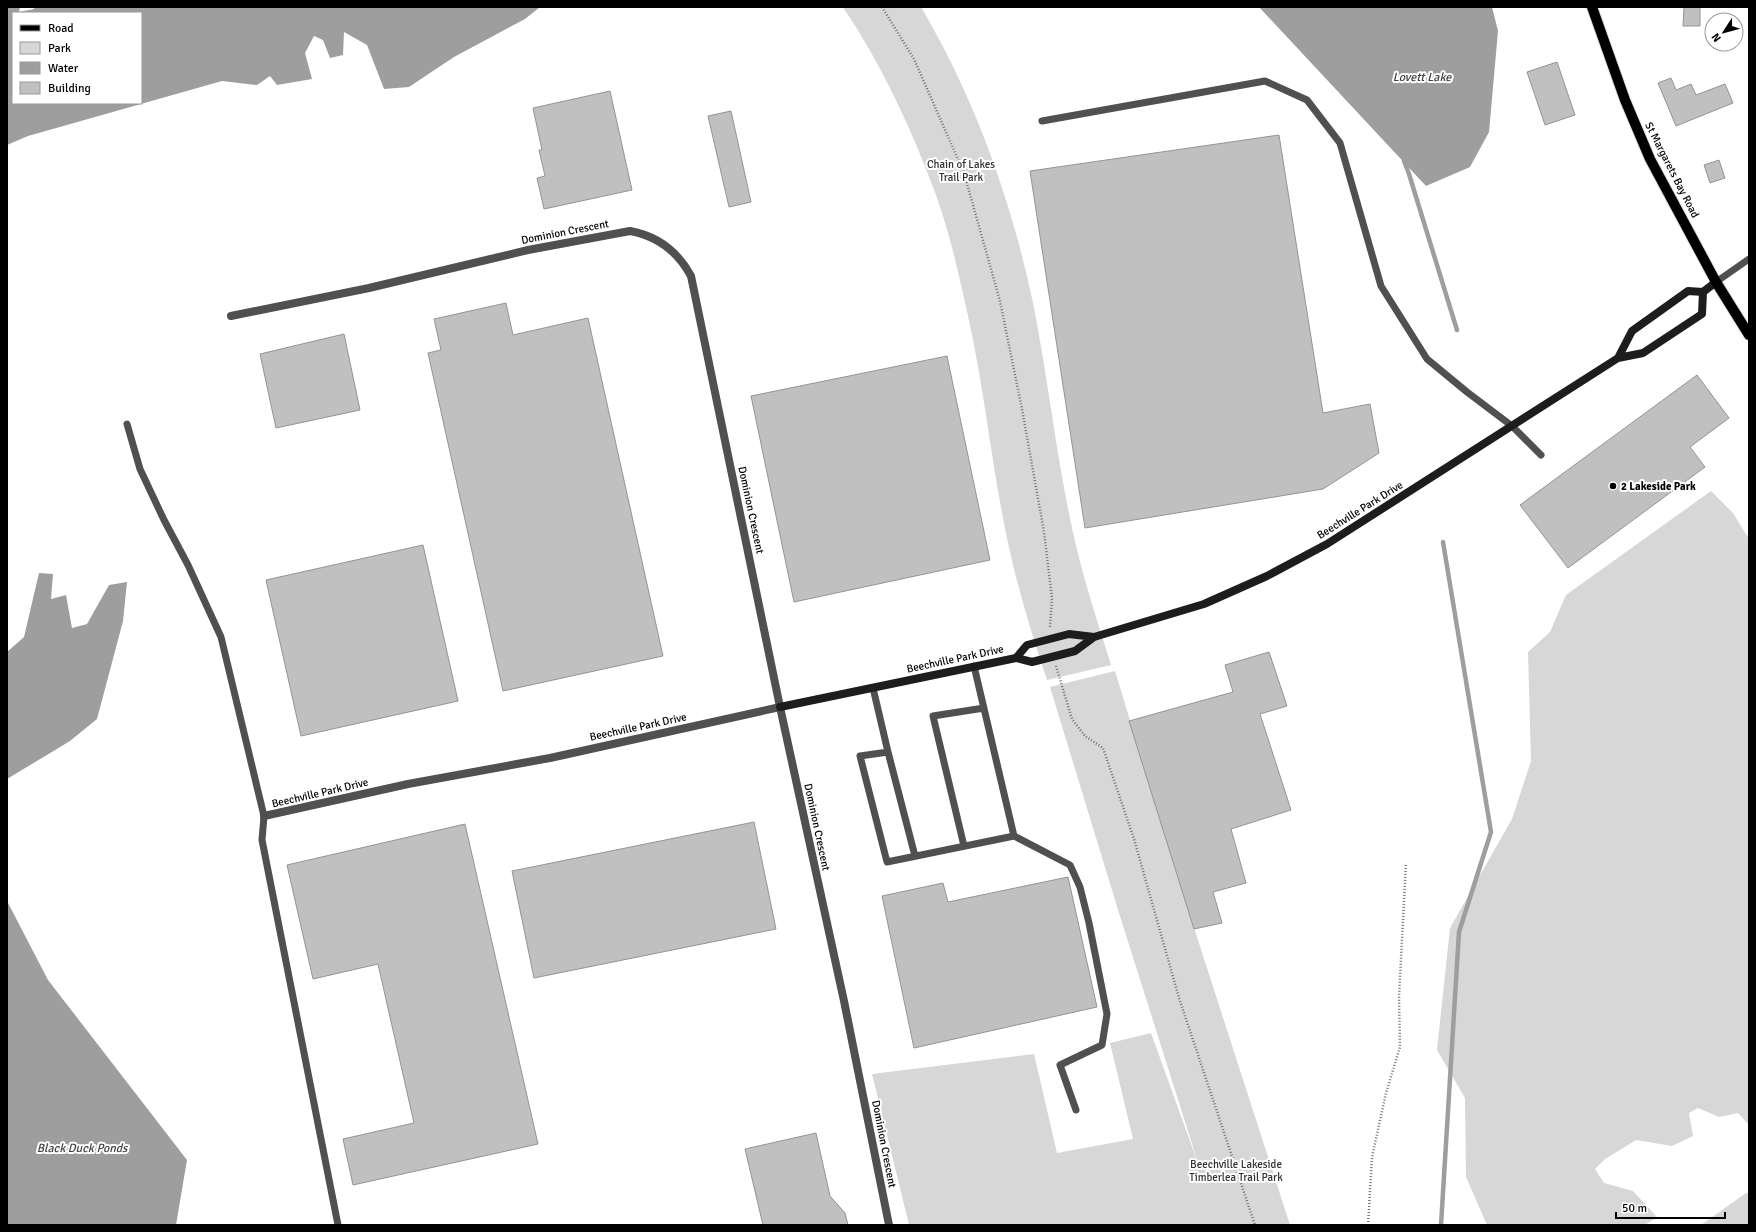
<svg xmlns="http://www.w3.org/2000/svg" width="1756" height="1232" viewBox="0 0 1756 1232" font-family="Signika,sans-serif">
  <rect width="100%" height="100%" fill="#fff"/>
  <path fill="#d7d7d7" d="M 843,7 L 921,7 C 975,99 1011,199 1033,303 C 1048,378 1056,454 1072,528 C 1082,575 1097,620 1111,665 L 1047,680 C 1031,632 1016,583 1006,533 C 991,461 984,387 968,316 C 959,275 950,234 936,195 C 912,130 882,65 843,7 Z
    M 1711,491 L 1733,513 L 1749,539 L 1749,1125 L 1738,1113 L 1719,1117 L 1698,1108 L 1689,1113 L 1693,1136 L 1672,1146 L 1636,1140 L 1605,1159 L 1595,1169 L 1604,1183 L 1633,1191 L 1657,1217 L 1645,1225 L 1487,1225 L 1466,1177 L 1465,1098 L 1437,1050 L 1450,928 L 1512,819 L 1531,761 L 1528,652 L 1550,632 L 1566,595 Z
    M 1115,671 L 1176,872 L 1290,1225 L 909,1225 L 872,1074 L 1034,1054 L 1057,1153 L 1133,1139 L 1110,1043 L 1151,1033 L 1199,1166 L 1119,913 L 1050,687 Z
    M 1746,1193 L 1749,1193 L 1749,1225 L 1701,1225 Z"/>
  <path fill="#9e9e9e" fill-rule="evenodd" d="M 7,7 L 20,7 L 19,12 L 34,9 L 34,7 L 540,7 L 525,19 L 454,57 L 409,87 L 384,89 L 367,45 L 344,32 L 343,55 L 330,58 L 323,40 L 314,36 L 305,53 L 312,79 L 277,85 L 270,76 L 257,85 L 222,81 L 28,136 L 7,145 ZM 13,13 L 141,13 L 141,103 L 13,103 Z
    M 1259,7 L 1492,7 L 1498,31 L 1489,132 L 1470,167 L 1426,186 Z
    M 39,573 L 53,574 L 51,599 L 66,595 L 72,628 L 87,624 L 109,585 L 127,582 L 123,621 L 97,719 L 70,741 L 7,779 L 7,652 L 24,637 Z
    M 7,901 L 48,980 L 187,1160 L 176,1225 L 7,1225 Z"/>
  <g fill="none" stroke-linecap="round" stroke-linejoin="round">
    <path stroke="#9e9e9e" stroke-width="4.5" d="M 1404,161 L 1409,174 L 1457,330
      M 1441,1225 L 1459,932 L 1491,832 L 1443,542"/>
  </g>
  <path fill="#c0c0c0" stroke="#949494" d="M 1684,7 L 1700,7 L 1700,26 L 1683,26 Z
    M 1557,62 L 1575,115 L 1545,125 L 1527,72 Z
    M 1671,78 L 1676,90 L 1691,84 L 1696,95 L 1725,84 L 1733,103 L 1676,126 L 1658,83 Z
    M 610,91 L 632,190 L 544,209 L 537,178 L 545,176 L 539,150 L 542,150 L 533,108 Z
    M 731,111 L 751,202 L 729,207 L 708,116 Z
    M 1279,135 L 1323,413 L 1370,404 L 1379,453 L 1323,489 L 1085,528 L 1030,171 Z
    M 1719,160 L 1725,178 L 1710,183 L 1704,165 Z
    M 506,303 L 513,335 L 588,318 L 663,656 L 503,691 L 428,353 L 441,350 L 434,319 Z
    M 344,334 L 360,410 L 276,428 L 260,354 Z
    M 947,356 L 990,560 L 794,602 L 751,396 Z
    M 1697,375 L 1729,418 L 1690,447 L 1705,467 L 1568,568 L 1520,505 Z
    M 423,545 L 458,701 L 301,736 L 266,580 Z
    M 1269,652 L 1287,706 L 1260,714 L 1291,810 L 1231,829 L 1246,883 L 1213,892 L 1222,923 L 1194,929 L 1129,721 L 1233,692 L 1225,665 Z
    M 754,822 L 776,929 L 534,978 L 512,871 Z
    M 465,824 L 538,1144 L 353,1185 L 343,1139 L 414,1123 L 378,964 L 313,979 L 287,865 Z
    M 1068,877 L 1097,1007 L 914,1048 L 882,896 L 943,883 L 948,902 Z
    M 816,1133 L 830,1196 L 845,1213 L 848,1225 L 763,1225 L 745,1149 Z"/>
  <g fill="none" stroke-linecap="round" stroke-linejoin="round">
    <defs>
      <path id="primary" d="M 1592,7 L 1625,100 L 1650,159 L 1716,282 L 1749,335"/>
    </defs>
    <use href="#primary" stroke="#dbdbdb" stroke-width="12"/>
    <path stroke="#727272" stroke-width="2.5" stroke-dasharray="1 2" stroke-linecap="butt" d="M 882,7 L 914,59 L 964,173 L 1000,301 L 1022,409 L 1044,532 L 1052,598 L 1050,627
      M 1056,666 L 1072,719 L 1085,736 L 1103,748 L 1134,839 L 1179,998 L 1255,1225
      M 1368,1225 L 1372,1157 L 1386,1093 L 1400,1047 L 1399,997 L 1406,863"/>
    <path stroke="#505050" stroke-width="7" d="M 1042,121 L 1265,81 L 1307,100 L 1340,143 L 1381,286 L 1427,359 L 1467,392 L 1512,426 L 1541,455
      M 1716,282 L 1749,259
      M 127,424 L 140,469 L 164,520 L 188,565 L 221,637 L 264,816 L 262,840 L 338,1225
      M 873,688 L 888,752 L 860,756 L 887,862 L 1014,836 L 974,666
      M 888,752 L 915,856
      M 1014,836 L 1070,865 L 1080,887 L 1089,923 L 1107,1014 L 1102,1045 L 1060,1065 L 1076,1110
      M 964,846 L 933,716 L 984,708"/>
    <path stroke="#505050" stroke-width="8" d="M 231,316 L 369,288 L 528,250 L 630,231 C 657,236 678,252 691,276 L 780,707 L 844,1001 L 889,1225
      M 264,816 L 408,784 L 550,758 L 780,707"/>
    <path stroke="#1d1d1d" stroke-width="8" d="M 1618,358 L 1632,331 L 1688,291 L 1703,292 L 1716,282
      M 1016,658 L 1027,645 L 1069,634 L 1094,637
      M 780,707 L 1016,658 L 1032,662 L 1075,651 L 1094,637 L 1204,604 L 1267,576 L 1327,544 L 1618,358 L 1643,353 L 1702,314 L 1703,292"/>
    <use href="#primary" stroke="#000" stroke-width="10"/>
  </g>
  <circle fill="#000" stroke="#fff" stroke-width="1.5" cx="1613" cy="486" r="4"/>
  <g text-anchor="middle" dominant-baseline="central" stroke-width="4" stroke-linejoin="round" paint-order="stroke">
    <g font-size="11" fill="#2e2e2e" stroke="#fff">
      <text x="961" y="164">Chain of Lakes<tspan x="961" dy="13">Trail Park</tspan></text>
      <text x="1236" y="1164">Beechville Lakeside<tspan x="1236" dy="13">Timberlea Trail Park</tspan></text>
    </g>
    <g font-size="11" fill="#000" stroke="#fff">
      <text transform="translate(1672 170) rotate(63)">St Margarets Bay Road</text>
      <text transform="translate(565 232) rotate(-11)">Dominion Crescent</text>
      <text transform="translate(751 510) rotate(78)">Dominion Crescent</text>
      <text transform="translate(1360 510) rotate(-32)">Beechville Park Drive</text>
      <text transform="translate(955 659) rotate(-12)">Beechville Park Drive</text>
      <text transform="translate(638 727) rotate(-12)">Beechville Park Drive</text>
      <text transform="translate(320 793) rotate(-13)">Beechville Park Drive</text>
      <text transform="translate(817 827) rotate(78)">Dominion Crescent</text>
      <text transform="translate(884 1144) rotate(79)">Dominion Crescent</text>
    </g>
    <g font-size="11" font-weight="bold" fill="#000" stroke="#fff" text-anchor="start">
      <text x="1621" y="486">2 Lakeside Park</text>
    </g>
    <g font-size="12" font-style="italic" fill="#3f3f3f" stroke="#fff">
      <text x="1422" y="77">Lovett Lake</text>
      <text x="82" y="1148">Black Duck Ponds</text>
    </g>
  </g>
  <rect width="1756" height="1232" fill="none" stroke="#000000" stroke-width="16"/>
  <rect x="12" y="12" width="130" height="92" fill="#ffffff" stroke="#999999"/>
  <rect x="20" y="25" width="20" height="6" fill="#000000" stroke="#999999"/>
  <text x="48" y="32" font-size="12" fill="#000000">Road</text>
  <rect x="20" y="42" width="20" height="12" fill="#d7d7d7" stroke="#999999"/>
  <text x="48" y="52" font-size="12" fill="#000000">Park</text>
  <rect x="20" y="62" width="20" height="12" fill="#9e9e9e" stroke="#999999"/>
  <text x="48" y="72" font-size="12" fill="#000000">Water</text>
  <rect x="20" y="82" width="20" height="12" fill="#c0c0c0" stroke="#999999"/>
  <text x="48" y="92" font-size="12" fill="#000000">Building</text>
  <g transform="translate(1724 32) rotate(234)"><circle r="19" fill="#ffffff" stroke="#999999"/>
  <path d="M0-3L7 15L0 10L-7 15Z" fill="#000000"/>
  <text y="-6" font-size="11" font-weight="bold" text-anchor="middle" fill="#000000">N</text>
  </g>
  <path d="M1616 1212v6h109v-6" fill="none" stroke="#000000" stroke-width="2"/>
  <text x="1622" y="1212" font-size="12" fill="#000000" stroke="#ffffff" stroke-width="3" paint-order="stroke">50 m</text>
</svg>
